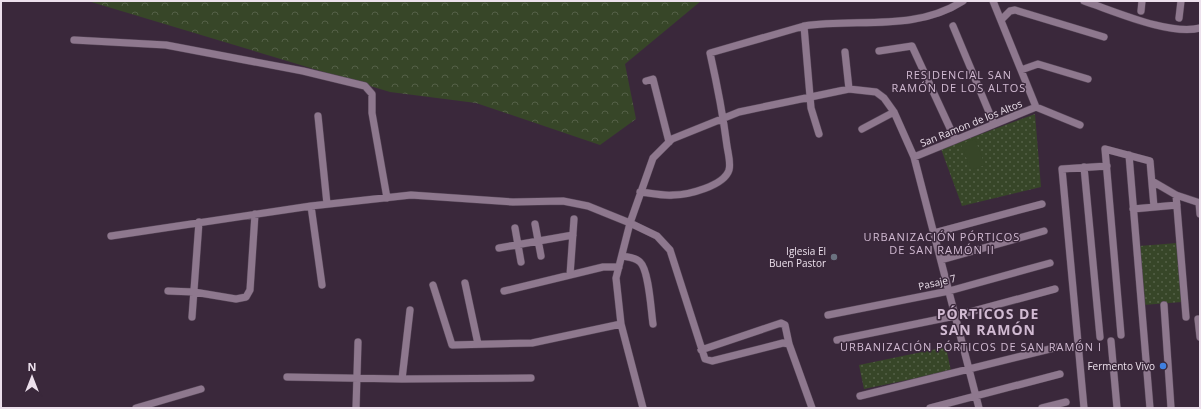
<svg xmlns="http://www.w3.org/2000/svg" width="1201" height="409" viewBox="0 0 1201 409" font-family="'Open Sans',sans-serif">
  <defs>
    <pattern id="grass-dots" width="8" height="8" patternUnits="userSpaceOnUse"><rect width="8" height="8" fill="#374628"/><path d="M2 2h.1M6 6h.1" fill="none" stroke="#546047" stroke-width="1.8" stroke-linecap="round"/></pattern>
    <pattern id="forest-crowns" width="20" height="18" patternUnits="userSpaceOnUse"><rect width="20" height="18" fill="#374628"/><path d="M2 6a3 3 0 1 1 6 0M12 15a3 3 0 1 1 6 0" fill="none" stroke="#546047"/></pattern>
  </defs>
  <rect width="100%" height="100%" fill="#3a283b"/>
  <path fill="url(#grass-dots)" d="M 1035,114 L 1041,187 L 962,206 L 941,149 Z
    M 1177,243 L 1182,302 L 1143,305 L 1139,246 Z
    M 946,347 L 951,371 L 864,389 L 859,365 Z"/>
  <path fill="url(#forest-crowns)" d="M 88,1 L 701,1 L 625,64 L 636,119 L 600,145 L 476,103 L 390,92 Z"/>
  <path fill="#374628" d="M 975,139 L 985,165 L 971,170 L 961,144 Z"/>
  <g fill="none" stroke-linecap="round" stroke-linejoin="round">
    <defs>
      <path id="street" d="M 993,1 L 1036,107
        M 1084,1 C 1114,11 1170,36 1200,28
        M 1141,11 L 1142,1
        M 1179,18 L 1181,1
        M 1001,20 L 1010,11 L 1015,10 L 1104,37
        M 953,26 L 994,124
        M 74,40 L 166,45 L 303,71 L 365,86 L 372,94 L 372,113 L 387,198
        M 879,51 L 912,46 L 955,139
        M 845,52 L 849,89
        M 1021,70 L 1038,64 L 1088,79
        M 646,81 L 653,79 L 669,142
        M 318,116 L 327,204
        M 862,129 L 894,112
        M 819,134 L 811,108 L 804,26 C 857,18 915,32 963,1
        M 1129,155 L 1150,408
        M 914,157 L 1036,107 L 1080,125
        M 1084,167 L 1100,337
        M 1152,181 L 1176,195 L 1200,203
        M 640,192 C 650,193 662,196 673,195 C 688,195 724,186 729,170 C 731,163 728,153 727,146 C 723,115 717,84 710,53 L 804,26
        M 1176,195 L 1186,317
        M 1199,203 L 1200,214
        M 311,206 L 322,285
        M 1133,209 L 1177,205
        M 535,224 L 541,256
        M 515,228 L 521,262
        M 934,233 L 1042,204
        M 111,236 L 311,206 L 411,195 L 513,202 L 563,201 L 588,206 L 630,223 L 657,236 L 670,250 L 705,359 L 712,361 L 783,343 L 789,344
        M 499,248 L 573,235
        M 622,256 C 628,257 635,257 640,262 C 649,270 651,311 653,324
        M 941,260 L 1044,231
        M 570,275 L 574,219
        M 465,283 L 478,344
        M 433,285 L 452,345 L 532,343 L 621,324
        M 168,291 L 194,292 L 236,299 L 246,297 L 250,290 L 255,214
        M 504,291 L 603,267 L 619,267
        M 1164,305 L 1171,408
        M 828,315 L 949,291 L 1050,263
        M 192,317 L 199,222
        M 1198,319 L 1200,337
        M 1121,335 L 1105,149 L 1150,161 L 1154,207
        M 837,340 L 955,316 L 1055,289
        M 1111,341 L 1117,408
        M 701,350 L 781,323 L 785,325 L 789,344 L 812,408
        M 287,377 L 402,379 L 531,378
        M 402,379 L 410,310
        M 860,396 L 1058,347
        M 136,408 L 201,389
        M 356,408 L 358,342
        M 643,408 L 621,324 L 616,278 L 630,223 L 653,158 L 672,139 L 739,112 L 849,89 L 876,92 L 884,98 L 894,112 L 914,157 L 979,408
        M 930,408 L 1060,374
        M 1042,408 L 1066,402
        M 1084,408 L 1062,169 L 1107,166"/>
    </defs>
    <use href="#street" stroke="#564657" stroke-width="8"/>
    <use href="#street" stroke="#8e788e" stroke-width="7"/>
  </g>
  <circle fill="#6b7280" stroke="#3a283b" stroke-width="1.5" cx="834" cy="257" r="4"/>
  <circle fill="#3f7fe0" stroke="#3a283b" stroke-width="1.5" cx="1163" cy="366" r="4"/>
  <g text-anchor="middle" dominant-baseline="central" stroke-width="3" stroke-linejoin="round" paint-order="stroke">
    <g font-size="10" fill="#ece0ec" stroke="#3a283b">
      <text transform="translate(971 123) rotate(-22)">San Ramon de los Altos</text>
      <text transform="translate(937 282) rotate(-13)">Pasaje 7</text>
    </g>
    <g font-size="10" fill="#ece0ec" stroke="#3a283b" text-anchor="end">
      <text x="826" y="251">Iglesia El<tspan x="826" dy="12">Buen Pastor</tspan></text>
      <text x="1155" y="366">Fermento Vivo</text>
    </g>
    <g font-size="11" letter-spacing="1" fill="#d1bad2" stroke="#3a283b">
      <text x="959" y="74">RESIDENCIAL SAN<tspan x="959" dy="13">RAMÓN DE LOS ALTOS</tspan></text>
      <text x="942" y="236">URBANIZACIÓN PÓRTICOS<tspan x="942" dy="13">DE SAN RAMÓN II</tspan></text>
      <text x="971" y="346">URBANIZACIÓN PÓRTICOS DE SAN RAMÓN I</text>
    </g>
    <g font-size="14" font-weight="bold" letter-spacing="1" fill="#d1bad2" stroke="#3a283b">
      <text x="988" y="313">PÓRTICOS DE<tspan x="988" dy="16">SAN RAMÓN</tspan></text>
    </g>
  </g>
  <rect width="1201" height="409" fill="none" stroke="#ece0ec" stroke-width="4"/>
  <g transform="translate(32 377)" stroke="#3a283b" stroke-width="3" paint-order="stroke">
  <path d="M0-3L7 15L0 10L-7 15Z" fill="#ece0ec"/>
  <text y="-6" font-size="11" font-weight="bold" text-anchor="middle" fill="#ece0ec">N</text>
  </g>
</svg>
